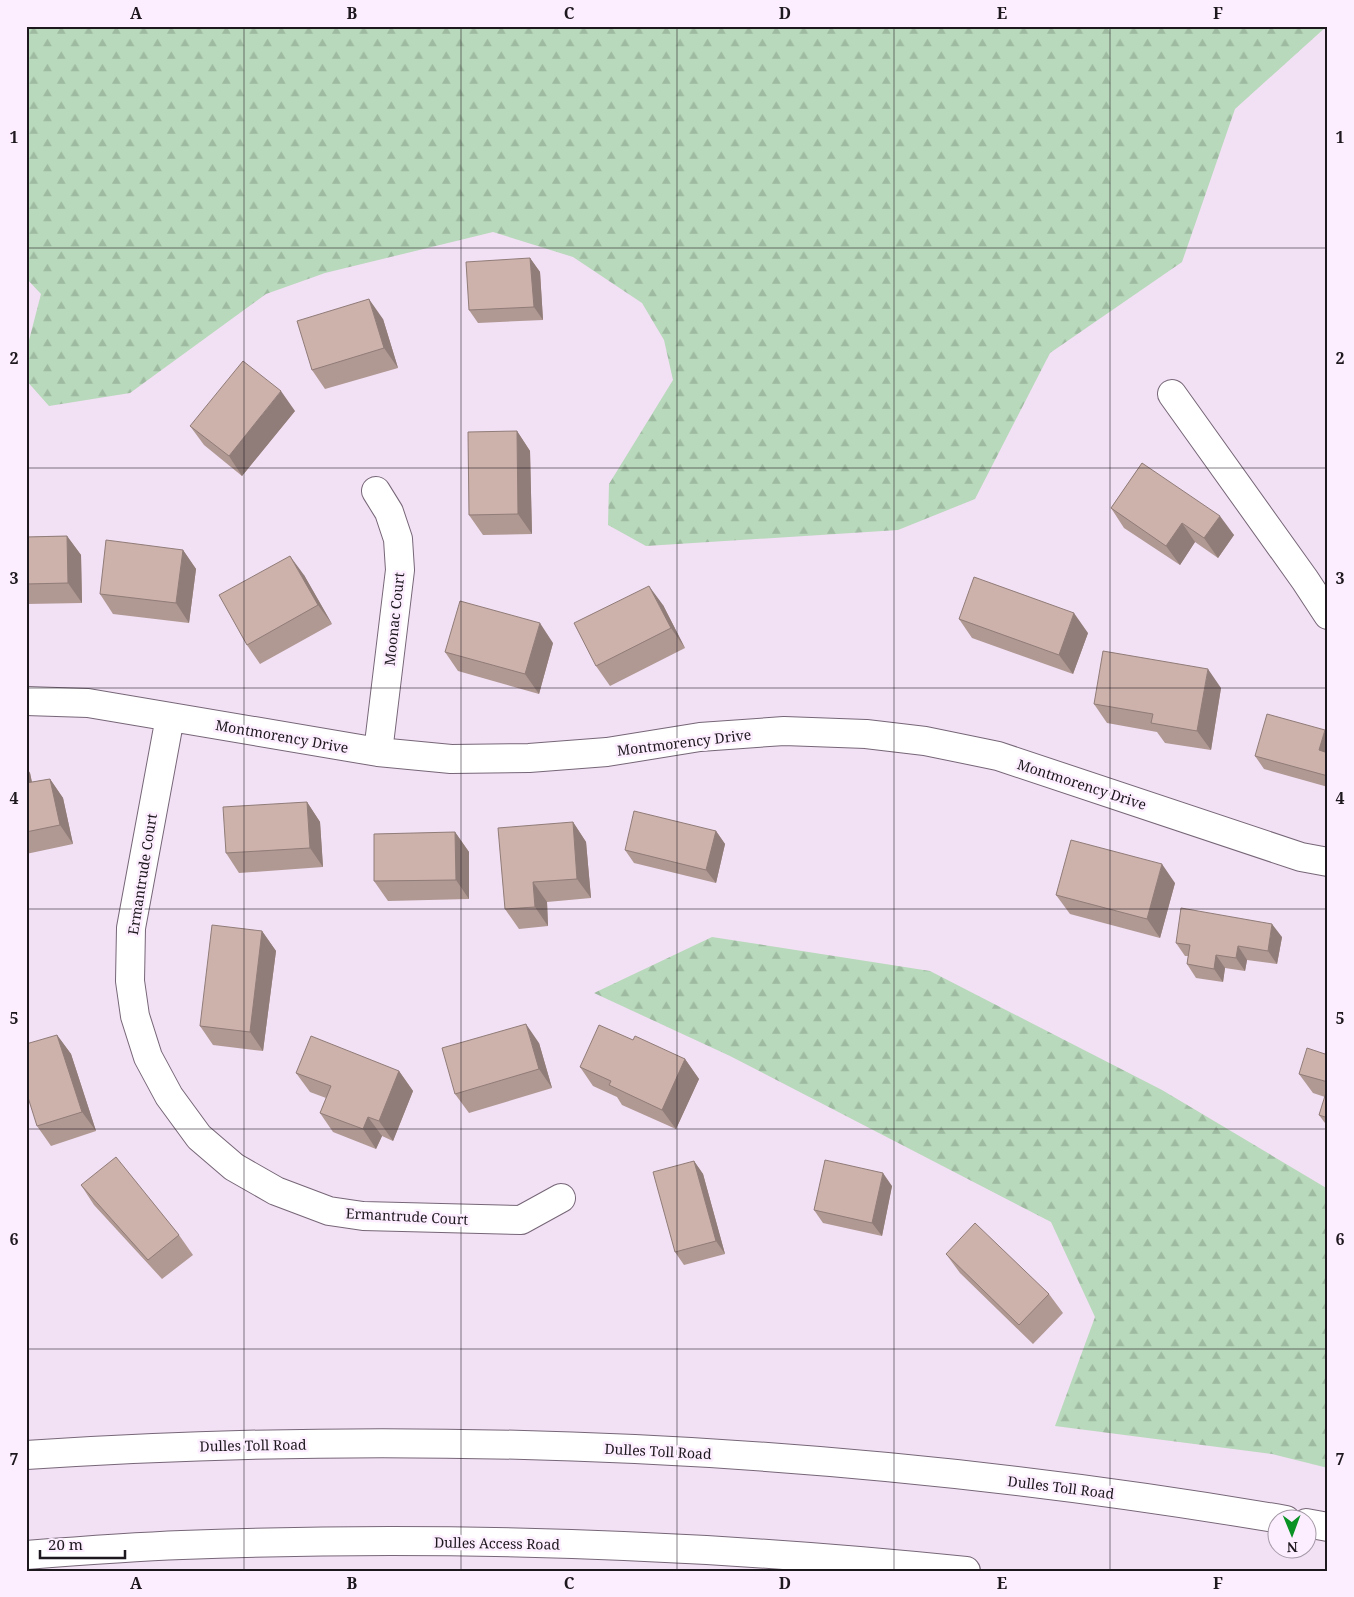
<svg xmlns="http://www.w3.org/2000/svg" width="1354" height="1597" viewBox="0 0 1354 1597" font-family="'Noto Serif',serif">
  <defs>
    <pattern id="forest-firs" width="22" height="20" patternUnits="userSpaceOnUse" patternTransform="scale(1.25)"><rect width="22" height="20" fill="#b8d9bb"/><path d="M5 1l3.5 6h-7zM16 11l3.5 6h-7z" fill="#9ebaa0"/></pattern>
  </defs>
  <rect width="100%" height="100%" fill="#f2e0f4"/>
  <path fill="url(#forest-firs)" d="M 26,26 L 1327,26 L 1235,109 L 1182,262 L 1050,353 L 975,499 L 898,530 L 646,546 L 608,525 L 609,484 L 673,380 L 664,340 L 642,303 L 573,257 L 493,232 L 325,273 L 266,294 L 130,393 L 49,406 L 26,380 L 26,352 L 41,294 L 26,278 Z
    M 712,937 L 930,971 L 1162,1090 L 1328,1189 L 1328,1468 L 1272,1454 L 1055,1426 L 1095,1317 L 1051,1222 L 730,1056 L 594,993 Z"/>
  <g fill="none" stroke-linecap="round" stroke-linejoin="round">
    <defs>
      <path id="minor" d="M 1172,394 L 1305,580 L 1328,615
        M 376,491 L 389,512 L 398,539 L 400,570 L 378,752
        M 26,701 L 88,703 L 378,752 L 451,759 L 529,758 L 607,752 L 700,737 L 784,731 L 866,734 L 925,741 L 998,756 L 1301,857 L 1328,862
        M 170,717 L 131,928 L 130,981 L 135,1016 L 148,1057 L 169,1096 L 199,1137 L 234,1167 L 276,1191 L 329,1211 L 363,1216 L 521,1220 L 561,1198"/>
      <path id="highway" d="M 26,1455 C 447,1427 870,1449 1286,1520
        M 1306,1523 L 1328,1527
        M 26,1555 C 78,1551 130,1547 182,1545 C 443,1535 706,1544 966,1571"/>
    </defs>
    <use href="#minor" stroke="#766677" stroke-width="30"/>
    <use href="#highway" stroke="#766677" stroke-width="30"/>
    <use href="#minor" stroke="#fff" stroke-width="28"/>
    <use href="#highway" stroke="#fff" stroke-width="28"/>
  </g>
  <path fill="#b09893" d="M 530,258 L 540,272 L 543,320 L 478,323 L 469,310 Z
    M 383,319 L 398,368 L 325,389 L 312,370 Z
    M 295,411 L 242,476 L 204,445 L 190,426 Z
    M 517,431 L 530,451 L 532,534 L 483,535 L 469,515 Z
    M 1142,463 L 1234,535 L 1218,558 L 1195,542 L 1180,565 L 1124,528 L 1111,508 Z
    M 67,536 L 81,555 L 82,603 L 26,604 L 26,537 Z
    M 183,550 L 196,569 L 189,623 L 113,614 L 100,594 Z
    M 304,575 L 332,624 L 260,664 L 247,645 Z
    M 663,605 L 685,648 L 610,686 L 596,666 Z
    M 959,619 L 1088,633 L 1073,674 L 972,638 Z
    M 553,643 L 539,694 L 458,671 L 445,652 Z
    M 1221,688 L 1211,750 L 1165,743 L 1157,732 L 1107,723 L 1094,704 Z
    M 1328,734 L 1328,787 L 1264,769 L 1255,756 Z
    M 26,767 L 30,773 L 32,782 L 50,779 L 63,798 L 73,844 L 26,854 Z
    M 307,802 L 320,822 L 323,867 L 239,873 L 226,853 Z
    M 573,822 L 586,842 L 591,898 L 547,902 L 548,926 L 519,929 L 505,909 Z
    M 716,831 L 725,844 L 716,883 L 634,863 L 625,850 Z
    M 455,832 L 469,852 L 469,899 L 388,901 L 374,881 Z
    M 1175,883 L 1160,938 L 1070,914 L 1056,895 Z
    M 262,931 L 276,951 L 263,1051 L 213,1045 L 200,1026 Z
    M 1282,937 L 1277,964 L 1247,960 L 1245,971 L 1225,968 L 1223,982 L 1196,978 L 1187,964 L 1188,956 L 1185,956 L 1176,943 Z
    M 57,1035 L 71,1054 L 96,1131 L 51,1146 L 37,1126 Z
    M 633,1040 L 685,1059 L 699,1079 L 676,1129 L 622,1105 L 617,1097 L 593,1086 L 580,1067 Z
    M 539,1043 L 552,1088 L 469,1113 L 455,1094 Z
    M 1328,1055 L 1328,1127 L 1319,1115 L 1325,1097 L 1313,1093 L 1299,1074 Z
    M 399,1071 L 413,1091 L 393,1141 L 382,1136 L 376,1149 L 333,1132 L 320,1113 L 326,1098 L 310,1092 L 296,1073 Z
    M 694,1161 L 703,1174 L 725,1254 L 684,1265 L 675,1252 Z
    M 81,1185 L 179,1235 L 193,1255 L 162,1279 L 94,1205 Z
    M 892,1186 L 882,1236 L 823,1223 L 814,1210 Z
    M 946,1254 L 1049,1294 L 1063,1313 L 1033,1344 L 960,1273 Z"/>
  <path fill="#907c78" d="M 530,258 L 540,272 L 543,320 L 534,307 Z
    M 369,299 L 383,319 L 398,368 L 384,348 Z
    M 281,391 L 295,411 L 242,476 L 229,456 Z
    M 517,431 L 530,451 L 532,534 L 518,514 Z
    M 1220,516 L 1234,535 L 1218,558 L 1204,538 Z
    M 1182,523 L 1195,542 L 1180,565 L 1166,546 Z
    M 67,536 L 81,555 L 82,603 L 68,583 Z
    M 183,550 L 196,569 L 189,623 L 176,603 Z
    M 290,556 L 304,575 L 332,624 L 318,605 Z
    M 649,586 L 663,605 L 685,648 L 671,628 Z
    M 1074,613 L 1088,633 L 1073,674 L 1059,655 Z
    M 540,623 L 553,643 L 539,694 L 525,674 Z
    M 1208,669 L 1221,688 L 1211,750 L 1197,731 Z
    M 1325,730 L 1328,734 L 1328,763 L 1319,750 Z
    M 26,767 L 30,773 L 36,803 L 26,789 Z
    M 50,779 L 63,798 L 73,844 L 60,825 Z
    M 307,802 L 320,822 L 323,867 L 310,848 Z
    M 573,822 L 586,842 L 591,898 L 577,879 Z
    M 716,831 L 725,844 L 716,883 L 706,870 Z
    M 455,832 L 469,852 L 469,899 L 456,880 Z
    M 1162,864 L 1175,883 L 1160,938 L 1147,919 Z
    M 533,882 L 547,902 L 548,926 L 535,907 Z
    M 1272,924 L 1282,937 L 1277,964 L 1268,951 Z
    M 262,931 L 276,951 L 263,1051 L 250,1032 Z
    M 1238,946 L 1247,960 L 1245,971 L 1236,958 Z
    M 1216,955 L 1225,968 L 1223,982 L 1214,969 Z
    M 26,961 L 27,1023 L 26,1021 Z
    M 526,1024 L 539,1043 L 552,1088 L 539,1069 Z
    M 57,1035 L 71,1054 L 96,1131 L 82,1112 Z
    M 685,1059 L 699,1079 L 676,1129 L 662,1110 Z
    M 399,1071 L 413,1091 L 393,1141 L 379,1121 Z
    M 368,1117 L 382,1136 L 376,1149 L 363,1129 Z
    M 694,1161 L 703,1174 L 725,1254 L 716,1241 Z
    M 883,1173 L 892,1186 L 882,1236 L 872,1223 Z"/>
  <path fill="#cdb1ab" stroke="#907c78" d="M 530,258 L 534,307 L 469,310 L 466,262 Z
    M 369,299 L 384,348 L 312,370 L 297,321 Z
    M 243,361 L 281,391 L 229,456 L 190,426 Z
    M 517,431 L 518,514 L 469,515 L 468,432 Z
    M 1142,463 L 1220,516 L 1204,538 L 1182,523 L 1166,546 L 1111,508 Z
    M 67,536 L 68,583 L 26,584 L 26,537 Z
    M 106,540 L 183,550 L 176,603 L 100,594 Z
    M 290,556 L 318,605 L 247,645 L 219,595 Z
    M 974,577 L 1074,613 L 1059,655 L 959,619 Z
    M 649,586 L 671,628 L 596,666 L 574,623 Z
    M 460,601 L 540,623 L 525,674 L 445,652 Z
    M 1103,651 L 1208,669 L 1197,731 L 1151,723 L 1153,714 L 1094,704 Z
    M 1267,714 L 1325,730 L 1319,750 L 1328,753 L 1328,776 L 1255,756 Z
    M 50,779 L 60,825 L 26,832 L 26,783 Z
    M 307,802 L 310,848 L 226,853 L 223,807 Z
    M 634,811 L 716,831 L 706,870 L 625,850 Z
    M 573,822 L 577,879 L 533,882 L 535,907 L 505,909 L 498,828 Z
    M 455,832 L 456,880 L 374,881 L 374,834 Z
    M 1071,840 L 1162,864 L 1147,919 L 1056,895 Z
    M 1181,908 L 1272,924 L 1268,951 L 1238,946 L 1236,958 L 1216,955 L 1214,969 L 1187,964 L 1190,945 L 1176,943 Z
    M 212,925 L 262,931 L 250,1032 L 200,1026 Z
    M 526,1024 L 539,1069 L 455,1094 L 442,1048 Z
    M 599,1025 L 633,1040 L 635,1036 L 685,1059 L 662,1110 L 609,1085 L 611,1081 L 580,1067 Z
    M 57,1035 L 82,1112 L 37,1126 L 26,1091 L 26,1044 Z
    M 311,1036 L 399,1071 L 379,1121 L 368,1117 L 363,1129 L 320,1113 L 331,1086 L 296,1073 Z
    M 1307,1048 L 1328,1055 L 1328,1082 L 1299,1074 Z
    M 1328,1086 L 1328,1118 L 1319,1115 Z
    M 116,1157 L 179,1235 L 148,1260 L 81,1185 Z
    M 825,1160 L 883,1173 L 872,1223 L 814,1210 Z
    M 694,1161 L 716,1241 L 675,1252 L 653,1172 Z
    M 975,1223 L 1049,1294 L 1019,1325 L 946,1254 Z"/>
  <path fill="none" stroke="#1d171e" stroke-width="1" stroke-opacity="0.55" d="M 244,26 L 244,1571M 461,26 L 461,1571M 677,26 L 677,1571M 894,26 L 894,1571M 1110,26 L 1110,1571M 26,248 L 1328,248M 26,468 L 1328,468M 26,688 L 1328,688M 26,909 L 1328,909M 26,1129 L 1328,1129M 26,1349 L 1328,1349"/>
  <g text-anchor="middle" dominant-baseline="central" stroke-width="5" stroke-linejoin="round" paint-order="stroke">
    <g font-size="14" fill="#1d171e" stroke="#fdeeff">
      <text transform="translate(394 619) rotate(-84)">Moonac Court</text>
      <text transform="translate(282 736) rotate(10)">Montmorency Drive</text>
      <text transform="translate(684 742) rotate(-7)">Montmorency Drive</text>
      <text transform="translate(1082 784) rotate(18)">Montmorency Drive</text>
      <text transform="translate(142 874) rotate(-81)">Ermantrude Court</text>
      <text transform="translate(407 1216) rotate(3)">Ermantrude Court</text>
      <text transform="translate(253 1445) rotate(-1)">Dulles Toll Road</text>
      <text transform="translate(658 1451) rotate(3)">Dulles Toll Road</text>
      <text transform="translate(1061 1487) rotate(7)">Dulles Toll Road</text>
      <text transform="translate(497 1543) rotate(1)">Dulles Access Road</text>
    </g>
  </g>
  <rect width="1354" height="1597" fill="none" stroke="#fdeeff" stroke-width="55"/>
  <g transform="translate(1292 1534) rotate(179)"><circle r="24" fill="#fdeeff" stroke="#a398a5"/>
  <path d="M0-4L9 19L0 12L-9 19Z" fill="#0a9225"/>
  <text y="-8" font-size="14" font-weight="bold" text-anchor="middle" fill="#1d171e">N</text>
  </g>
  <path d="M40 1550v8h85v-8" fill="none" stroke="#1d171e" stroke-width="2.5"/>
  <text x="48" y="1550" font-size="15" fill="#1d171e" stroke="#fdeeff" stroke-width="4" paint-order="stroke">20 m</text>
  <rect x="28" y="28" width="1298" height="1542" fill="none" stroke="#1d171e" stroke-width="2"/>
  <g font-size="16" text-anchor="middle" font-weight="bold" fill="#1d171e">
    <text x="136" y="19">A</text>
    <text x="352" y="19">B</text>
    <text x="569" y="19">C</text>
    <text x="785" y="19">D</text>
    <text x="1002" y="19">E</text>
    <text x="1218" y="19">F</text>
    <text x="14" y="143">1</text>
    <text x="1340" y="143">1</text>
    <text x="14" y="364">2</text>
    <text x="1340" y="364">2</text>
    <text x="14" y="584">3</text>
    <text x="1340" y="584">3</text>
    <text x="14" y="804">4</text>
    <text x="1340" y="804">4</text>
    <text x="14" y="1024">5</text>
    <text x="1340" y="1024">5</text>
    <text x="14" y="1245">6</text>
    <text x="1340" y="1245">6</text>
    <text x="14" y="1465">7</text>
    <text x="1340" y="1465">7</text>
    <text x="136" y="1589">A</text>
    <text x="352" y="1589">B</text>
    <text x="569" y="1589">C</text>
    <text x="785" y="1589">D</text>
    <text x="1002" y="1589">E</text>
    <text x="1218" y="1589">F</text>
  </g>
</svg>
